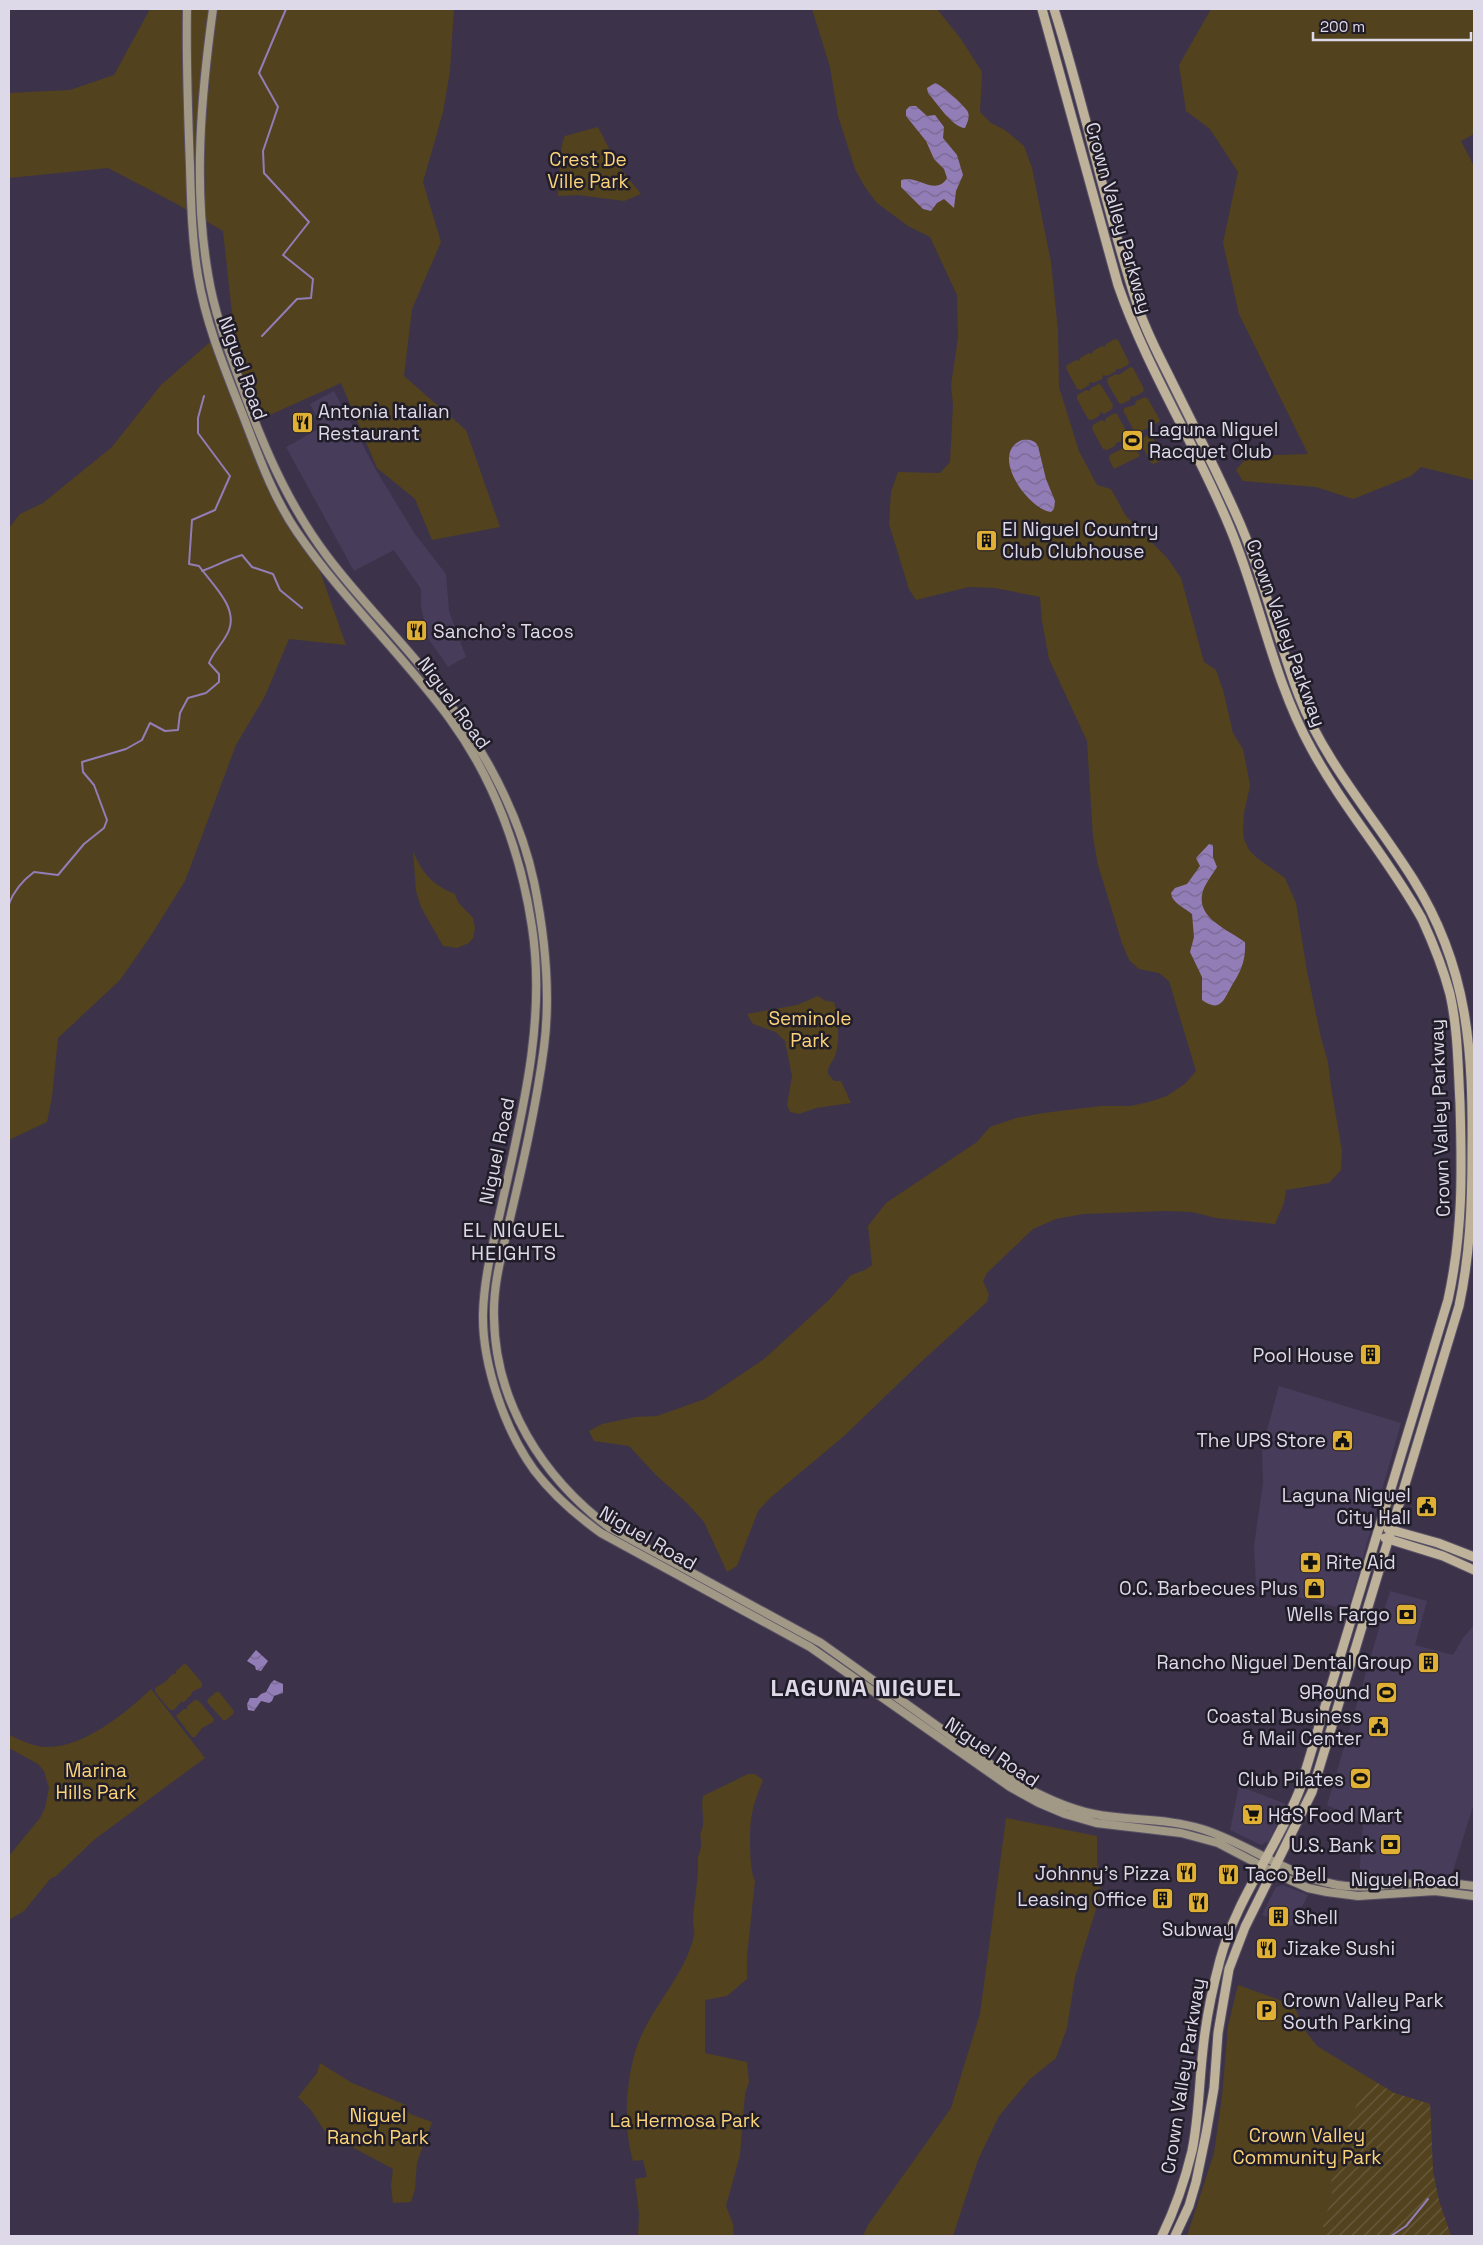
<svg xmlns="http://www.w3.org/2000/svg" width="1483" height="2245" viewBox="0 0 1483 2245" font-family="'Space Grotesk',sans-serif">
  <defs>
    <pattern id="garden-furrows" width="10" height="10" patternUnits="userSpaceOnUse" patternTransform="scale(1.25)"><rect width="10" height="10" fill="#52421e"/><path d="M-1 1l2-2M0 10L10 0M9 11l2-2" fill="none" stroke="#6a5d3f"/></pattern>
    <pattern id="water-waves" width="16" height="10" patternUnits="userSpaceOnUse" patternTransform="scale(1.25)"><rect width="16" height="10" fill="#937db7"/><path d="M0 5q4-4 8 0t8 0" fill="none" stroke="#77688f"/></pattern>
  </defs>
  <rect width="100%" height="100%" fill="#3c334a"/>
  <path fill="#473c5a" d="M 334,391 L 376,470 L 415,534 L 446,574 L 449,611 L 466,657 L 448,667 L 428,638 L 421,606 L 421,589 L 394,550 L 354,571 L 286,447 L 322,427 L 310,404 Z
    M 1279,1386 L 1401,1423 L 1348,1610 L 1256,1586 L 1254,1546 L 1263,1483 L 1262,1448 Z
    M 1390,1591 L 1427,1601 L 1415,1645 L 1453,1655 L 1463,1638 L 1474,1625 L 1474,1803 L 1452,1874 L 1359,1877 L 1363,1824 L 1327,1805 Z
    M 1239,1786 L 1286,1804 L 1269,1841 L 1261,1845 L 1230,1830 Z
    M 1283,1885 L 1308,1895 L 1292,1926 L 1262,1915 L 1276,1887 Z"/>
  <path fill="#52421e" d="M 150,9 L 454,9 L 450,71 L 443,112 L 423,182 L 441,242 L 412,309 L 404,376 L 466,430 L 500,527 L 432,540 L 415,499 L 377,468 L 341,383 L 245,426 L 270,490 L 317,563 L 346,645 L 289,639 L 265,696 L 236,745 L 185,881 L 150,937 L 120,980 L 58,1038 L 52,1097 L 47,1122 L 9,1140 L 9,528 L 20,514 L 43,503 L 112,447 L 161,385 L 233,322 L 223,231 L 175,203 L 108,168 L 9,178 L 9,93 L 70,90 L 114,75 Z
    M 812,9 L 937,9 L 961,39 L 982,72 L 980,112 L 991,123 L 1005,130 L 1024,146 L 1032,168 L 1051,262 L 1058,331 L 1059,387 L 1079,451 L 1097,485 L 1111,489 L 1126,516 L 1168,559 L 1181,578 L 1204,662 L 1216,670 L 1223,690 L 1233,733 L 1243,749 L 1247,769 L 1250,786 L 1244,813 L 1243,831 L 1244,839 L 1249,850 L 1257,858 L 1285,878 L 1296,903 L 1307,971 L 1321,1038 L 1328,1062 L 1331,1087 L 1342,1151 L 1341,1170 L 1329,1183 L 1286,1190 L 1284,1203 L 1275,1224 L 1216,1218 L 1192,1212 L 1165,1211 L 1083,1214 L 1056,1219 L 1033,1229 L 987,1273 L 983,1281 L 989,1294 L 987,1302 L 922,1361 L 844,1436 L 770,1498 L 758,1511 L 737,1566 L 727,1572 L 704,1522 L 687,1503 L 656,1475 L 629,1446 L 594,1441 L 589,1431 L 602,1424 L 635,1417 L 657,1416 L 705,1399 L 764,1359 L 829,1300 L 851,1275 L 865,1270 L 872,1265 L 868,1226 L 886,1203 L 977,1142 L 990,1127 L 1016,1118 L 1043,1113 L 1101,1106 L 1130,1106 L 1149,1102 L 1167,1096 L 1186,1083 L 1196,1071 L 1169,981 L 1159,973 L 1139,969 L 1129,960 L 1122,943 L 1098,865 L 1093,837 L 1087,741 L 1049,659 L 1042,621 L 1040,597 L 995,588 L 969,587 L 916,600 L 909,589 L 889,524 L 891,492 L 898,472 L 940,473 L 950,462 L 953,405 L 951,385 L 958,338 L 957,295 L 930,237 L 908,226 L 877,203 L 865,187 L 855,169 L 838,116 L 830,67 Z
    M 1211,9 L 1474,9 L 1474,134 L 1461,141 L 1474,166 L 1474,480 L 1421,467 L 1411,476 L 1353,499 L 1316,487 L 1243,481 L 1236,470 L 1248,456 L 1308,454 L 1239,314 L 1223,243 L 1238,172 L 1210,129 L 1186,111 L 1179,65 Z
    M 598,127 L 617,164 L 641,194 L 624,201 L 578,195 L 558,196 C 559,184 560,142 565,136 Z
    M 1115,339 L 1118,340 L 1129,362 L 1128,365 L 1120,369 L 1116,369 L 1116,371 L 1107,376 L 1103,375 L 1102,379 L 1093,383 L 1090,382 L 1089,385 L 1081,390 L 1077,389 L 1066,368 L 1067,365 L 1076,360 L 1079,361 L 1080,358 L 1089,353 L 1092,354 L 1093,351 L 1102,346 L 1105,347 L 1106,344 Z
    M 1130,367 L 1133,368 L 1144,389 L 1143,392 L 1134,397 L 1131,396 L 1130,400 L 1122,404 L 1119,403 L 1107,382 L 1108,378 L 1116,374 L 1119,375 Z
    M 1099,384 L 1101,385 L 1113,405 L 1112,409 L 1104,414 L 1100,412 L 1099,416 L 1092,420 L 1088,419 L 1077,399 L 1077,395 L 1086,390 L 1089,391 L 1091,388 Z
    M 1145,397 L 1148,399 L 1160,420 L 1159,422 C 1153,425 1140,433 1135,433 L 1124,412 L 1124,408 L 1135,405 L 1136,401 Z
    M 1115,413 L 1117,414 L 1129,436 L 1128,439 L 1116,443 L 1115,446 L 1107,450 L 1103,449 L 1092,429 L 1093,425 L 1102,420 L 1105,422 L 1106,418 Z
    M 1148,435 L 1152,436 L 1163,456 L 1162,460 L 1154,464 L 1151,463 L 1140,442 L 1140,439 Z
    M 1131,444 L 1134,445 L 1140,456 L 1114,469 L 1109,459 L 1110,455 Z
    M 413,850 C 421,873 433,885 455,894 L 458,902 L 473,918 L 475,928 L 473,938 L 469,943 L 457,948 L 443,946 L 421,907 L 416,891 Z
    M 818,996 L 826,1001 L 834,1002 C 838,1017 840,1037 836,1053 C 834,1062 827,1065 828,1074 L 834,1081 L 841,1081 L 851,1103 L 816,1108 L 799,1114 L 790,1112 L 787,1105 L 792,1076 L 785,1041 L 776,1032 L 753,1024 L 747,1014 L 797,1005 Z
    M 184,1664 L 187,1665 L 202,1683 L 202,1687 L 192,1692 L 191,1695 L 184,1702 L 181,1702 L 174,1710 L 170,1710 L 155,1692 L 155,1688 L 165,1682 L 173,1674 L 176,1674 L 176,1671 Z
    M 151,1689 L 205,1758 L 95,1839 L 55,1877 L 51,1878 L 24,1911 L 9,1920 L 9,1856 L 40,1818 L 45,1808 L 49,1788 L 44,1771 L 38,1764 L 9,1748 L 9,1735 C 21,1740 35,1748 49,1747 C 84,1747 127,1712 151,1689 Z
    M 216,1692 L 219,1692 L 234,1711 L 233,1714 L 226,1720 L 223,1720 L 207,1702 L 208,1699 Z
    M 195,1700 L 198,1700 L 214,1719 L 213,1722 L 202,1728 L 195,1737 L 192,1737 L 176,1716 L 184,1709 L 187,1709 L 187,1706 Z
    M 748,1774 L 755,1774 L 763,1780 C 759,1791 754,1802 752,1814 C 749,1824 749,1873 755,1880 L 747,1957 L 747,1979 L 727,1996 L 705,2000 L 705,2053 L 747,2062 L 749,2082 L 745,2094 L 740,2155 L 726,2206 L 733,2224 L 734,2236 L 638,2236 L 639,2214 L 635,2179 L 647,2177 L 643,2160 L 633,2161 C 622,2125 626,2068 642,2034 C 658,2000 685,1973 694,1936 C 695,1931 693,1926 693,1921 C 694,1901 698,1883 698,1864 C 697,1850 704,1852 700,1834 C 707,1823 700,1809 703,1796 Z
    M 1006,1818 L 1097,1836 L 1097,1860 L 1101,1893 L 1075,1977 L 1067,2028 L 1056,2058 L 1030,2079 L 999,2116 L 978,2160 L 953,2236 L 863,2236 L 868,2225 L 951,2108 L 980,2014 Z
    M 1238,1985 L 1294,2005 L 1303,2028 L 1317,2046 L 1394,2093 L 1430,2104 L 1433,2172 L 1439,2201 L 1451,2236 L 1187,2236 L 1214,2153 L 1222,2097 L 1228,2026 Z
    M 320,2063 L 352,2083 L 406,2105 L 404,2108 L 410,2114 L 432,2122 L 417,2162 L 415,2189 L 411,2202 L 393,2203 L 391,2186 L 393,2169 L 326,2133 L 310,2109 L 298,2097 L 317,2073 Z"/>
  <path fill="url(#garden-furrows)" d="M 1374,2081 L 1394,2093 L 1430,2104 L 1433,2172 L 1439,2201 L 1451,2236 L 1327,2236 L 1322,2224 L 1332,2199 L 1331,2174 L 1360,2095 Z"/>
  <path fill="url(#water-waves)" d="M 935,83 C 942,85 966,107 968,112 C 970,118 967,123 965,128 C 953,128 936,102 928,93 L 927,88 Z
    M 910,106 L 916,106 L 927,116 L 935,115 L 944,127 L 943,138 L 957,155 L 963,175 L 956,191 L 954,208 L 944,199 L 937,203 L 931,211 L 923,209 L 901,187 L 901,180 C 916,174 936,197 947,178 L 944,169 L 934,159 L 926,141 L 906,116 L 906,110 Z
    M 1022,440 C 1029,439 1035,440 1038,446 L 1046,479 L 1055,501 L 1054,509 L 1051,512 C 1029,510 988,454 1022,440 Z
    M 1209,844 L 1213,845 L 1213,857 L 1217,867 C 1213,874 1203,886 1202,895 C 1198,919 1229,930 1245,942 C 1246,961 1241,971 1231,987 C 1224,1000 1220,1013 1202,1000 L 1202,977 L 1190,952 L 1194,937 L 1192,914 C 1185,908 1172,903 1171,893 L 1175,888 L 1187,884 L 1200,866 L 1196,858 Z
    M 256,1650 L 268,1661 L 261,1671 L 256,1670 L 255,1666 L 247,1661 Z
    M 274,1680 L 283,1684 L 283,1693 L 274,1696 L 272,1701 L 269,1703 L 261,1701 L 254,1711 L 248,1710 L 247,1704 L 250,1698 L 257,1698 L 261,1694 L 266,1692 L 271,1683 Z"/>
  <g fill="none" stroke-linecap="round" stroke-linejoin="round">
    <path stroke="#937db7" stroke-width="2" d="M 262,336 L 297,299 L 311,298 L 313,279 L 283,255 L 309,222 L 264,173 L 263,151 L 278,107 L 259,73 L 286,9
      M 202,571 C 216,566 228,559 242,555 L 252,567 L 273,574 L 280,590 L 302,608
      M 9,904 C 14,890 22,881 34,872 L 58,875 L 84,844 L 104,828 L 107,820 L 94,785 L 83,772 L 82,762 L 126,749 L 142,740 L 150,723 L 165,731 L 178,730 L 180,713 L 188,698 L 206,693 L 219,682 L 219,674 L 209,663 C 214,650 224,643 229,630 C 238,607 212,584 199,566 L 189,564 L 192,520 L 215,510 L 230,476 L 198,433 L 198,418 L 204,396
      M 1391,2236 L 1406,2226 L 1428,2199"/>
    <defs>
      <path id="secondary" d="M 187,9 C 186,62 188,115 190,167 C 191,203 192,240 198,276 C 206,325 226,372 244,418 C 259,457 273,497 297,532 C 342,598 402,654 450,719 C 494,779 521,853 532,927 C 546,1018 523,1110 503,1199 C 495,1237 484,1274 483,1314 C 482,1364 505,1430 534,1470 C 553,1495 576,1515 601,1533 L 810,1647 L 1010,1787 L 1039,1803 L 1065,1814 L 1096,1823 L 1181,1833 L 1218,1843 L 1283,1877 L 1308,1888 L 1327,1892 L 1358,1896 L 1435,1891 L 1474,1896
        M 213,9 C 201,96 193,187 208,274 C 215,318 232,359 247,401 C 268,457 291,508 327,556 C 357,596 392,631 424,670 C 474,732 517,802 534,882 C 545,936 551,992 544,1047 C 536,1108 522,1168 508,1227 C 501,1257 493,1286 494,1317 C 495,1403 543,1478 610,1528 L 821,1643 L 1017,1783 C 1042,1796 1066,1808 1094,1814 C 1130,1821 1167,1818 1202,1829 C 1251,1844 1294,1881 1346,1886 C 1369,1888 1391,1884 1414,1883 C 1434,1882 1454,1883 1474,1886"/>
      <path id="primary" d="M 1042,9 L 1118,285 C 1147,369 1196,445 1230,528 C 1260,600 1273,679 1311,748 C 1343,808 1389,859 1422,919 C 1433,943 1443,968 1450,994 C 1458,1030 1458,1067 1460,1103 C 1462,1172 1463,1232 1448,1300 L 1300,1789 C 1277,1848 1236,1899 1220,1960 C 1212,1990 1206,2019 1203,2049 C 1199,2083 1199,2117 1192,2151 C 1185,2180 1175,2209 1162,2236
        M 1054,9 C 1085,106 1105,207 1137,304 C 1146,333 1161,359 1174,386 C 1195,428 1216,470 1235,512 C 1262,571 1276,635 1299,696 C 1325,763 1375,818 1413,879 C 1469,968 1473,1052 1472,1153 C 1472,1205 1470,1255 1459,1306 L 1312,1792 L 1245,1927 L 1229,1969 L 1218,2033 L 1214,2088 L 1206,2134 L 1196,2182 L 1189,2206 L 1175,2236
        M 1388,1529 L 1438,1543 L 1474,1557
        M 1385,1538 L 1443,1556 L 1474,1570"/>
    </defs>
    <use href="#secondary" stroke="#595166" stroke-width="10"/>
    <use href="#primary" stroke="#595166" stroke-width="11"/>
    <use href="#secondary" stroke="#a19885" stroke-width="8"/>
    <use href="#primary" stroke="#beb29a" stroke-width="9"/>
  </g>
  <defs>
    <symbol id="restaurant-square" viewBox="-11 -11 22 22"><rect x="-9" y="-9" width="18" height="18" rx="4" fill="#e0b034" stroke="#211d28"/><path d="M-5-6h1v4h1v-4h1v4h1v-4h1v5L-1.5 .5V6h-2V.5L-5-1ZM5-6V6H3V1.5H1.5Q1.5-4 5-6Z" fill="#111"/></symbol>
    <symbol id="stadium-square" viewBox="-11 -11 22 22"><rect x="-9" y="-9" width="18" height="18" rx="4" fill="#e0b034" stroke="#211d28"/><path d="M0-5a6.5 5 0 1 0 0 10a6.5 5 0 1 0 0-10ZM-3.5-1.8h7v3.6h-7Z" fill="#111"/></symbol>
    <symbol id="building-square" viewBox="-11 -11 22 22"><rect x="-9" y="-9" width="18" height="18" rx="4" fill="#e0b034" stroke="#211d28"/><path d="M-4-6H4V6H1V3H-1V6H-4ZM-2.5-4.3h1.7v1.8h-1.7ZM.8-4.3h1.7v1.8H.8ZM-2.5-1h1.7V.8h-1.7ZM.8-1h1.7V.8H.8Z" fill="#111"/></symbol>
    <symbol id="civic-square" viewBox="-11 -11 22 22"><rect x="-9" y="-9" width="18" height="18" rx="4" fill="#e0b034" stroke="#211d28"/><path d="M-.6-6.5H3V-4.5H.6V-3L4-1V1h2V6H-6V1h2V-1L-.6-3ZM-1.2 2.5V6h2.4V2.5Z" fill="#111"/></symbol>
    <symbol id="pharmacy-square" viewBox="-11 -11 22 22"><rect x="-9" y="-9" width="18" height="18" rx="4" fill="#e0b034" stroke="#211d28"/><path d="M-2-6h4v4h4v4h-4v4h-4v-4h-4v-4h4Z" fill="#111"/></symbol>
    <symbol id="shop-square" viewBox="-11 -11 22 22"><rect x="-9" y="-9" width="18" height="18" rx="4" fill="#e0b034" stroke="#211d28"/><path d="M-5-2.5h2.3a2.7 3.5 0 0 1 5.4 0H5L5.5 6h-11ZM-1.5-2.5h3a1.5 2.3 0 0 0-3 0Z" fill="#111"/></symbol>
    <symbol id="bank-square" viewBox="-11 -11 22 22"><rect x="-9" y="-9" width="18" height="18" rx="4" fill="#e0b034" stroke="#211d28"/><path d="M-6-4H6V4H-6ZM0-2.3a2.3 2.3 0 1 0 0 4.6a2.3 2.3 0 1 0 0-4.6Z" fill="#111"/></symbol>
    <symbol id="supermarket-square" viewBox="-11 -11 22 22"><rect x="-9" y="-9" width="18" height="18" rx="4" fill="#e0b034" stroke="#211d28"/><path d="M-6-5.5h2.5l.6 2H6L4.5 2H-2.5L-4.4-4H-6ZM-1.5 3.2a1.3 1.3 0 1 0 .1 0ZM3 3.2a1.3 1.3 0 1 0 .1 0Z" fill="#111"/></symbol>
    <symbol id="parking-square" viewBox="-11 -11 22 22"><rect x="-9" y="-9" width="18" height="18" rx="4" fill="#e0b034" stroke="#211d28"/><path d="M-3.5-5.5H1a3.5 3.5 0 0 1 0 7H-1V5.5H-3.5ZM-1-3.4V-.6H.8a1.4 1.4 0 0 0 0-2.8Z" fill="#111"/></symbol>
  </defs>
  <g fill-rule="evenodd">
    <use href="#restaurant-square" x="290" y="410" width="25" height="25"/>
    <use href="#stadium-square" x="1120" y="428" width="25" height="25"/>
    <use href="#building-square" x="974" y="528" width="25" height="25"/>
    <use href="#restaurant-square" x="404" y="618" width="25" height="25"/>
    <use href="#building-square" x="1358" y="1342" width="25" height="25"/>
    <use href="#civic-square" x="1330" y="1428" width="25" height="25"/>
    <use href="#civic-square" x="1414" y="1494" width="25" height="25"/>
    <use href="#pharmacy-square" x="1298" y="1550" width="25" height="25"/>
    <use href="#shop-square" x="1302" y="1576" width="25" height="25"/>
    <use href="#bank-square" x="1394" y="1602" width="25" height="25"/>
    <use href="#building-square" x="1416" y="1650" width="25" height="25"/>
    <use href="#stadium-square" x="1374" y="1680" width="25" height="25"/>
    <use href="#civic-square" x="1366" y="1714" width="25" height="25"/>
    <use href="#stadium-square" x="1348" y="1766" width="25" height="25"/>
    <use href="#supermarket-square" x="1240" y="1802" width="25" height="25"/>
    <use href="#bank-square" x="1378" y="1832" width="25" height="25"/>
    <use href="#restaurant-square" x="1174" y="1860" width="25" height="25"/>
    <use href="#restaurant-square" x="1216" y="1862" width="25" height="25"/>
    <use href="#building-square" x="1150" y="1886" width="25" height="25"/>
    <use href="#restaurant-square" x="1186" y="1890" width="25" height="25"/>
    <use href="#building-square" x="1266" y="1904" width="25" height="25"/>
    <use href="#restaurant-square" x="1254" y="1936" width="25" height="25"/>
    <use href="#parking-square" x="1254" y="1998" width="25" height="25"/>
  </g>
  <g text-anchor="middle" dominant-baseline="central" stroke-width="5" stroke-linejoin="round" paint-order="stroke">
    <g font-size="19" fill="#fbd378" stroke="#211d28">
      <text x="588" y="159">Crest De<tspan x="588" dy="22">Ville Park</tspan></text>
      <text x="810" y="1018">Seminole<tspan x="810" dy="22">Park</tspan></text>
      <text x="96" y="1770">Marina<tspan x="96" dy="22">Hills Park</tspan></text>
      <text x="378" y="2115">Niguel<tspan x="378" dy="22">Ranch Park</tspan></text>
      <text x="685" y="2120">La Hermosa Park</text>
      <text x="1307" y="2135">Crown Valley<tspan x="1307" dy="22">Community Park</tspan></text>
    </g>
    <g font-size="19" fill="#ded9e8" stroke="#211d28">
      <text transform="translate(1119 218) rotate(74)">Crown Valley Parkway</text>
      <text transform="translate(243 368) rotate(70)">Niguel Road</text>
      <text transform="translate(1286 633) rotate(70)">Crown Valley Parkway</text>
      <text transform="translate(454 703) rotate(54)">Niguel Road</text>
      <text transform="translate(1440 1118) rotate(-92)">Crown Valley Parkway</text>
      <text transform="translate(497 1151) rotate(-78)">Niguel Road</text>
      <text transform="translate(648 1538) rotate(30)">Niguel Road</text>
      <text transform="translate(992 1752) rotate(34)">Niguel Road</text>
      <text x="1405" y="1879">Niguel Road</text>
      <text transform="translate(1183 2076) rotate(-81)">Crown Valley Parkway</text>
    </g>
    <g font-size="19" fill="#ded9e8" stroke="#211d28" text-anchor="end">
      <text x="318" y="411" text-anchor="start">Antonia Italian<tspan x="318" dy="22">Restaurant</tspan></text>
      <text x="1149" y="429" text-anchor="start">Laguna Niguel<tspan x="1149" dy="22">Racquet Club</tspan></text>
      <text x="1002" y="529" text-anchor="start">El Niguel Country<tspan x="1002" dy="22">Club Clubhouse</tspan></text>
      <text x="433" y="631" text-anchor="start">Sancho's Tacos</text>
      <text x="1354" y="1355">Pool House</text>
      <text x="1326" y="1440">The UPS Store</text>
      <text x="1411" y="1495">Laguna Niguel<tspan x="1411" dy="22">City Hall</tspan></text>
      <text x="1326" y="1562" text-anchor="start">Rite Aid</text>
      <text x="1298" y="1588">O.C. Barbecues Plus</text>
      <text x="1390" y="1614">Wells Fargo</text>
      <text x="1412" y="1662">Rancho Niguel Dental Group</text>
      <text x="1370" y="1692">9Round</text>
      <text x="1362" y="1716">Coastal Business<tspan x="1362" dy="22">&amp; Mail Center</tspan></text>
      <text x="1344" y="1779">Club Pilates</text>
      <text x="1268" y="1815" text-anchor="start">H&amp;S Food Mart</text>
      <text x="1374" y="1845">U.S. Bank</text>
      <text x="1170" y="1873">Johnny's Pizza</text>
      <text x="1245" y="1874" text-anchor="start">Taco Bell</text>
      <text x="1147" y="1899">Leasing Office</text>
      <text x="1294" y="1917" text-anchor="start">Shell</text>
      <text x="1198" y="1929" text-anchor="middle">Subway</text>
      <text x="1283" y="1948" text-anchor="start">Jizake Sushi</text>
      <text x="1283" y="2000" text-anchor="start">Crown Valley Park<tspan x="1283" dy="22">South Parking</tspan></text>
    </g>
    <g font-size="20" letter-spacing="1" fill="#ded9e8" stroke="#211d28">
      <text x="514" y="1230">EL NIGUEL<tspan x="514" dy="23">HEIGHTS</tspan></text>
    </g>
    <g font-size="24" font-weight="bold" letter-spacing="1" fill="#ded9e8" stroke="#211d28">
      <text x="866" y="1687">LAGUNA NIGUEL</text>
    </g>
  </g>
  <rect width="1483" height="2245" fill="none" stroke="#ded9e8" stroke-width="20"/>
  <path d="M1313 32v8h158v-8" fill="none" stroke="#ded9e8" stroke-width="2.5"/>
  <text x="1320" y="32" font-size="15" fill="#ded9e8" stroke="#211d28" stroke-width="4" paint-order="stroke">200 m</text>
</svg>
